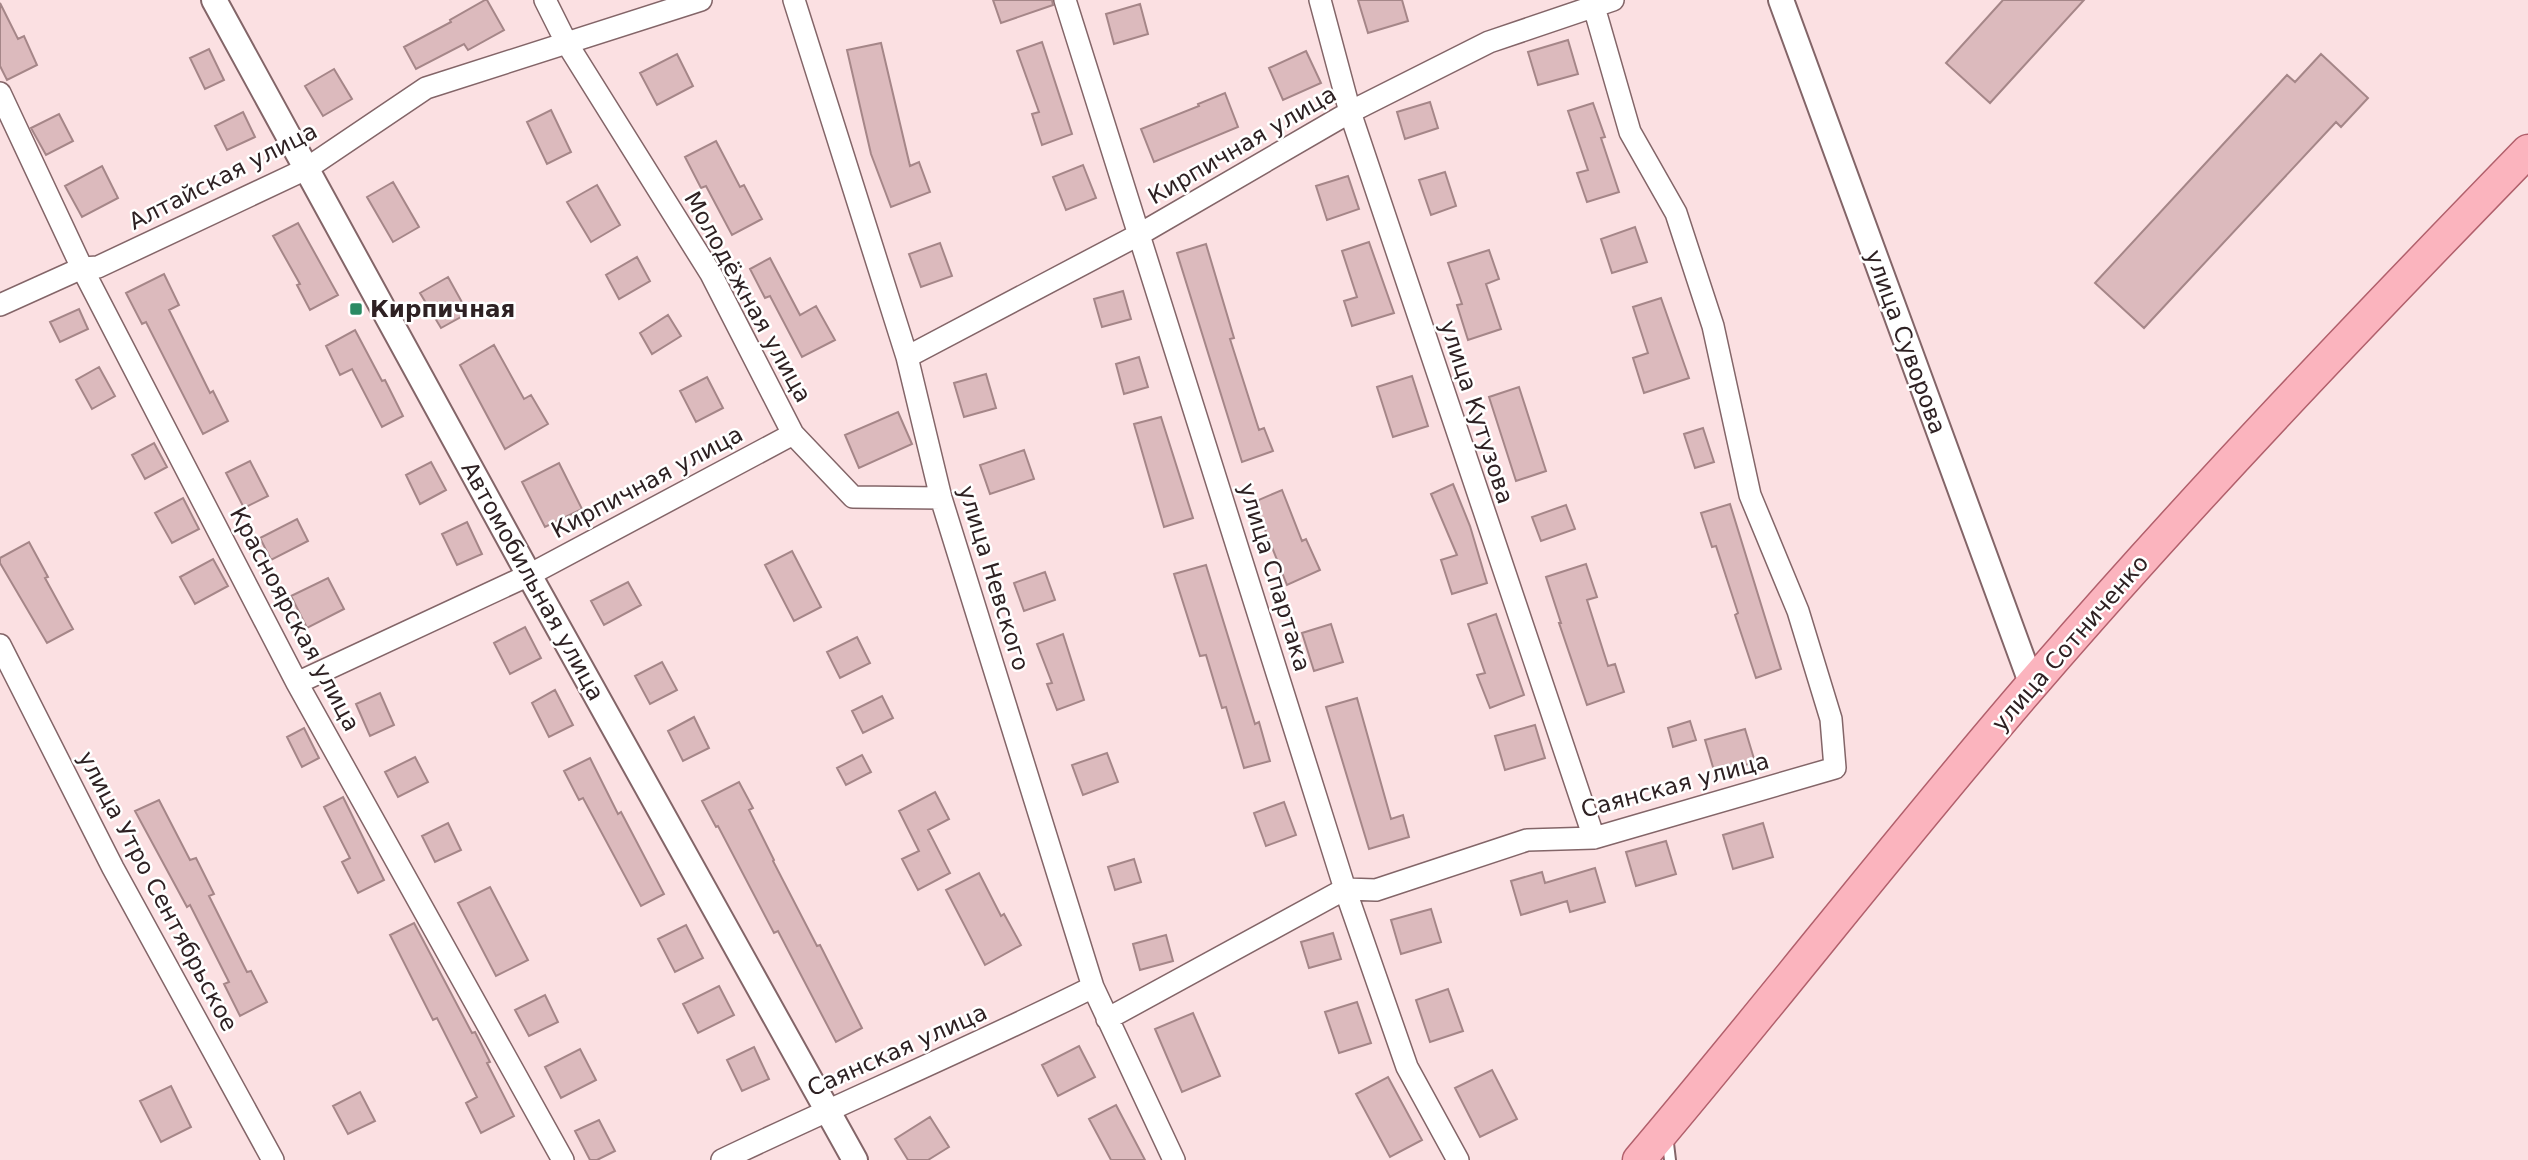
<svg xmlns="http://www.w3.org/2000/svg" width="2528" height="1160" viewBox="0 0 2528 1160" font-family="'DejaVu Sans',sans-serif">
  <rect width="100%" height="100%" fill="#fbe0e2"/>
  <path fill="#dcbabd" stroke="#a58688" stroke-width="2" d="M 485,0 L 487,0 L 504,30 L 468,50 L 464,44 L 416,69 L 404,47 L 451,22 L 450,20 Z
    M 993,0 L 1052,0 L 1053,5 L 1001,23 Z
    M 1358,0 L 1402,0 L 1408,21 L 1368,33 Z
    M 2003,0 L 2084,0 L 1990,103 L 1946,63 Z
    M 0,3 L 18,39 L 24,36 L 37,65 L 7,80 L 0,66 Z
    M 1140,4 L 1148,34 L 1114,44 L 1106,14 Z
    M 1568,40 L 1578,74 L 1538,85 L 1528,52 Z
    M 1042,42 L 1072,134 L 1042,145 L 1032,114 L 1039,112 L 1017,51 Z
    M 881,43 L 910,166 L 919,162 L 930,192 L 891,207 L 871,154 L 847,50 Z
    M 209,49 L 224,80 L 205,89 L 190,58 Z
    M 1306,51 L 1321,83 L 1283,100 L 1269,68 Z
    M 677,54 L 693,86 L 657,105 L 640,73 Z
    M 2321,54 L 2368,98 L 2341,127 L 2336,122 L 2144,328 L 2095,283 L 2287,75 L 2295,82 Z
    M 334,69 L 352,99 L 323,116 L 305,86 Z
    M 1225,93 L 1238,127 L 1154,162 L 1141,129 L 1199,106 L 1198,104 Z
    M 1430,102 L 1438,128 L 1405,139 L 1397,112 Z
    M 1593,103 L 1605,137 L 1601,138 L 1619,192 L 1587,202 L 1577,173 L 1588,170 L 1568,111 Z
    M 551,110 L 571,152 L 547,164 L 527,122 Z
    M 243,112 L 255,137 L 227,150 L 215,126 Z
    M 59,114 L 73,141 L 46,155 L 31,128 Z
    M 716,141 L 740,187 L 744,185 L 762,219 L 732,235 L 706,186 L 701,188 L 685,157 Z
    M 1083,165 L 1096,198 L 1066,210 L 1053,177 Z
    M 102,166 L 118,198 L 82,217 L 65,186 Z
    M 1445,172 L 1456,206 L 1431,215 L 1419,180 Z
    M 1348,176 L 1359,209 L 1327,220 L 1316,186 Z
    M 393,182 L 419,227 L 393,242 L 367,197 Z
    M 597,185 L 620,225 L 591,242 L 567,202 Z
    M 298,223 L 338,295 L 310,310 L 297,285 L 300,284 L 273,236 Z
    M 1635,227 L 1647,262 L 1612,273 L 1601,239 Z
    M 1369,242 L 1394,313 L 1352,326 L 1344,301 L 1357,297 L 1342,251 Z
    M 940,243 L 952,276 L 921,287 L 909,254 Z
    M 1206,244 L 1234,338 L 1230,339 L 1259,430 L 1264,428 L 1273,451 L 1242,462 L 1177,253 Z
    M 1489,250 L 1499,279 L 1486,284 L 1501,329 L 1468,340 L 1457,305 L 1462,304 L 1448,263 Z
    M 637,257 L 650,281 L 619,299 L 606,275 Z
    M 770,258 L 800,315 L 816,306 L 835,340 L 802,357 L 770,296 L 765,298 L 750,269 Z
    M 164,274 L 179,305 L 169,310 L 210,393 L 213,391 L 228,421 L 203,434 L 146,322 L 142,324 L 126,293 Z
    M 448,277 L 468,313 L 441,328 L 420,293 Z
    M 1123,291 L 1131,319 L 1102,327 L 1094,299 Z
    M 1661,298 L 1689,378 L 1644,393 L 1633,358 L 1648,353 L 1633,307 Z
    M 79,309 L 88,329 L 60,342 L 50,322 Z
    M 668,315 L 681,336 L 652,354 L 640,333 Z
    M 355,330 L 382,381 L 385,380 L 403,416 L 382,427 L 352,369 L 340,375 L 326,346 Z
    M 494,345 L 524,399 L 531,395 L 548,424 L 505,449 L 460,365 Z
    M 1139,357 L 1148,387 L 1124,394 L 1116,364 Z
    M 99,367 L 115,396 L 92,409 L 76,380 Z
    M 986,374 L 996,408 L 964,417 L 954,383 Z
    M 1412,376 L 1428,426 L 1393,437 L 1377,387 Z
    M 707,377 L 723,408 L 696,422 L 680,391 Z
    M 1519,387 L 1546,471 L 1516,481 L 1489,397 Z
    M 898,412 L 912,444 L 859,468 L 845,435 Z
    M 1161,417 L 1193,518 L 1164,527 L 1134,424 Z
    M 1703,428 L 1714,462 L 1695,468 L 1684,434 Z
    M 154,443 L 167,467 L 145,479 L 132,455 Z
    M 1024,450 L 1034,479 L 990,494 L 980,465 Z
    M 250,461 L 268,496 L 244,508 L 226,473 Z
    M 431,462 L 446,490 L 420,504 L 406,475 Z
    M 559,463 L 582,509 L 545,527 L 522,482 Z
    M 1453,484 L 1470,526 L 1487,583 L 1452,594 L 1441,560 L 1457,555 L 1431,494 Z
    M 1282,490 L 1302,541 L 1306,539 L 1320,570 L 1287,585 L 1254,502 Z
    M 183,498 L 199,529 L 172,543 L 155,513 Z
    M 1730,504 L 1781,669 L 1756,678 L 1735,615 L 1738,613 L 1716,546 L 1712,547 L 1701,513 Z
    M 1566,505 L 1575,529 L 1541,541 L 1532,517 Z
    M 297,519 L 308,541 L 271,560 L 260,538 Z
    M 467,522 L 482,554 L 457,565 L 442,534 Z
    M 29,542 L 48,577 L 45,578 L 73,629 L 47,643 L 0,563 L 0,558 Z
    M 792,551 L 821,607 L 794,621 L 765,565 Z
    M 213,559 L 228,586 L 195,604 L 180,577 Z
    M 1586,564 L 1597,597 L 1587,600 L 1608,666 L 1615,664 L 1624,692 L 1587,705 L 1559,623 L 1561,623 L 1546,577 Z
    M 1206,565 L 1255,724 L 1259,722 L 1270,761 L 1244,768 L 1226,707 L 1222,708 L 1206,655 L 1200,656 L 1174,574 Z
    M 1045,572 L 1055,600 L 1024,611 L 1014,583 Z
    M 328,578 L 344,609 L 307,628 L 291,596 Z
    M 628,582 L 641,605 L 604,625 L 591,601 Z
    M 1496,614 L 1524,695 L 1490,708 L 1477,675 L 1485,673 L 1468,624 Z
    M 1331,624 L 1343,662 L 1314,671 L 1302,633 Z
    M 525,627 L 541,658 L 510,674 L 494,643 Z
    M 1063,634 L 1084,700 L 1057,710 L 1047,684 L 1052,683 L 1037,644 Z
    M 857,637 L 870,663 L 840,678 L 827,652 Z
    M 662,662 L 677,690 L 650,704 L 635,676 Z
    M 555,690 L 573,725 L 549,737 L 532,703 Z
    M 380,693 L 394,725 L 370,736 L 356,704 Z
    M 882,696 L 893,718 L 863,733 L 852,711 Z
    M 1357,698 L 1391,819 L 1403,815 L 1409,837 L 1369,849 L 1326,707 Z
    M 694,717 L 709,748 L 683,761 L 668,731 Z
    M 1690,721 L 1696,740 L 1673,747 L 1668,728 Z
    M 1535,725 L 1545,758 L 1505,770 L 1495,736 Z
    M 304,728 L 319,758 L 302,767 L 287,737 Z
    M 1745,729 L 1755,762 L 1715,774 L 1705,740 Z
    M 1107,753 L 1118,782 L 1083,795 L 1072,765 Z
    M 862,755 L 871,772 L 846,785 L 837,768 Z
    M 415,757 L 428,782 L 398,797 L 385,772 Z
    M 590,758 L 618,814 L 621,812 L 664,894 L 641,906 L 583,798 L 579,800 L 564,771 Z
    M 739,782 L 753,808 L 749,810 L 774,860 L 773,861 L 817,946 L 820,945 L 862,1028 L 836,1042 L 778,931 L 774,933 L 718,826 L 716,827 L 702,801 Z
    M 935,792 L 949,819 L 928,830 L 950,873 L 918,890 L 902,859 L 919,851 L 899,811 Z
    M 343,797 L 384,880 L 358,893 L 342,862 L 350,858 L 324,807 Z
    M 159,800 L 190,860 L 196,858 L 214,894 L 209,896 L 247,972 L 251,971 L 267,1002 L 240,1016 L 224,984 L 229,982 L 190,905 L 187,907 L 135,811 Z
    M 1284,802 L 1296,835 L 1266,846 L 1254,813 Z
    M 448,823 L 461,850 L 435,862 L 422,836 Z
    M 1763,823 L 1773,857 L 1733,869 L 1723,835 Z
    M 1666,841 L 1676,874 L 1636,886 L 1626,852 Z
    M 1134,859 L 1141,882 L 1115,890 L 1108,867 Z
    M 1595,868 L 1605,902 L 1570,912 L 1567,901 L 1521,915 L 1511,881 L 1542,872 L 1545,883 Z
    M 979,873 L 1001,916 L 1004,914 L 1021,945 L 985,965 L 946,890 Z
    M 490,887 L 528,960 L 496,976 L 458,903 Z
    M 1431,909 L 1441,942 L 1401,954 L 1391,920 Z
    M 414,923 L 472,1033 L 475,1032 L 490,1062 L 487,1063 L 514,1116 L 481,1133 L 466,1103 L 477,1097 L 437,1018 L 433,1020 L 390,935 Z
    M 686,925 L 703,958 L 675,972 L 658,939 Z
    M 1333,933 L 1341,959 L 1309,968 L 1301,942 Z
    M 1166,935 L 1173,961 L 1140,970 L 1133,944 Z
    M 719,986 L 734,1015 L 698,1033 L 683,1004 Z
    M 1448,989 L 1463,1031 L 1430,1042 L 1416,1000 Z
    M 545,995 L 558,1022 L 529,1036 L 515,1010 Z
    M 1357,1002 L 1371,1043 L 1339,1053 L 1325,1012 Z
    M 1193,1013 L 1220,1076 L 1182,1092 L 1155,1029 Z
    M 1079,1046 L 1095,1077 L 1058,1096 L 1042,1065 Z
    M 754,1047 L 769,1079 L 742,1091 L 727,1060 Z
    M 580,1049 L 596,1080 L 561,1098 L 545,1067 Z
    M 1492,1070 L 1517,1119 L 1480,1137 L 1455,1088 Z
    M 1388,1077 L 1422,1140 L 1390,1157 L 1356,1094 Z
    M 171,1086 L 191,1127 L 161,1142 L 140,1101 Z
    M 360,1092 L 375,1121 L 348,1134 L 333,1106 Z
    M 1116,1105 L 1145,1160 L 1111,1160 L 1089,1119 Z
    M 930,1117 L 949,1147 L 928,1160 L 908,1160 L 895,1139 Z
    M 599,1120 L 615,1151 L 597,1160 L 590,1160 L 575,1131 Z"/>
  <g fill="none" stroke-linecap="round" stroke-linejoin="round">
    <defs>
      <path id="service" d="M 1667,1135 L 1670,1160"/>
      <path id="minor" d="M 545,0 L 566,42 L 711,274 L 793,434 L 853,497 L 941,498
        M 794,0 L 907,357 L 941,498 L 1093,987 L 1174,1160
        M 1065,0 L 1345,889 L 1407,1067 L 1458,1160
        M 1320,0 L 1350,112 L 1594,838
        M 0,93 L 82,268 L 297,683 L 563,1160
        M 0,305 L 82,268 L 98,267 L 306,169 L 426,88 L 701,0
        M 907,357 L 1140,234 L 1350,112 L 1489,42 L 1613,0
        M 0,645 L 113,868 L 273,1160
        M 297,683 L 529,575 L 793,434
        M 1107,1019 L 1345,889 L 1376,890 L 1527,840 L 1594,838 L 1835,768 L 1831,719 L 1798,611 L 1750,495 L 1713,326 L 1676,213 L 1630,132 L 1592,0
        M 722,1160 C 845,1101 971,1048 1093,987"/>
      <path id="tertiary" d="M 214,0 L 529,575 L 855,1160
        M 1781,0 L 2032,685"/>
      <path id="primary" d="M 1639,1160 C 1773,1002 1900,837 2035,681 C 2193,498 2360,324 2528,151"/>
    </defs>
    <use href="#service" stroke="#836568" stroke-width="14"/>
    <use href="#minor" stroke="#836568" stroke-width="24"/>
    <use href="#tertiary" stroke="#836568" stroke-width="28"/>
    <use href="#primary" stroke="#b1606c" stroke-width="35"/>
    <use href="#service" stroke="#fff" stroke-width="10"/>
    <use href="#minor" stroke="#fff" stroke-width="21"/>
    <use href="#tertiary" stroke="#fff" stroke-width="24"/>
    <use href="#primary" stroke="#fbb4be" stroke-width="32"/>
  </g>
  <rect fill="#2a8a63" stroke="#fff" stroke-width="2.5" x="349" y="302" width="14" height="14" rx="3.5"/>
  <g text-anchor="middle" dominant-baseline="central" stroke-width="5" stroke-linejoin="round" paint-order="stroke">
    <g font-size="23" fill="#2e2123" stroke="#fff">
      <text transform="translate(1242 145) rotate(-30)">Кирпичная улица</text>
      <text transform="translate(223 176) rotate(-27)">Алтайская улица</text>
      <text transform="translate(748 297) rotate(61)">Молодёжная улица</text>
      <text transform="translate(1906 342) rotate(70)">улица Суворова</text>
      <text transform="translate(1477 412) rotate(72)">улица Кутузова</text>
      <text transform="translate(647 482) rotate(-28)">Кирпичная улица</text>
      <text transform="translate(1275 577) rotate(73)">улица Спартака</text>
      <text transform="translate(994 578) rotate(73)">улица Невского</text>
      <text transform="translate(533 581) rotate(61)">Автомобильная улица</text>
      <text transform="translate(295 619) rotate(62)">Красноярская улица</text>
      <text transform="translate(2070 643) rotate(-49)">улица Сотниченко</text>
      <text transform="translate(1675 785) rotate(-15)">Саянская улица</text>
      <text transform="translate(158 891) rotate(62)">улица Утро Сентябрьское</text>
      <text transform="translate(897 1050) rotate(-24)">Саянская улица</text>
    </g>
    <g font-size="23" font-weight="bold" fill="#2e2123" stroke="#fff" text-anchor="start">
      <text x="370" y="309">Кирпичная</text>
    </g>
  </g>
</svg>
